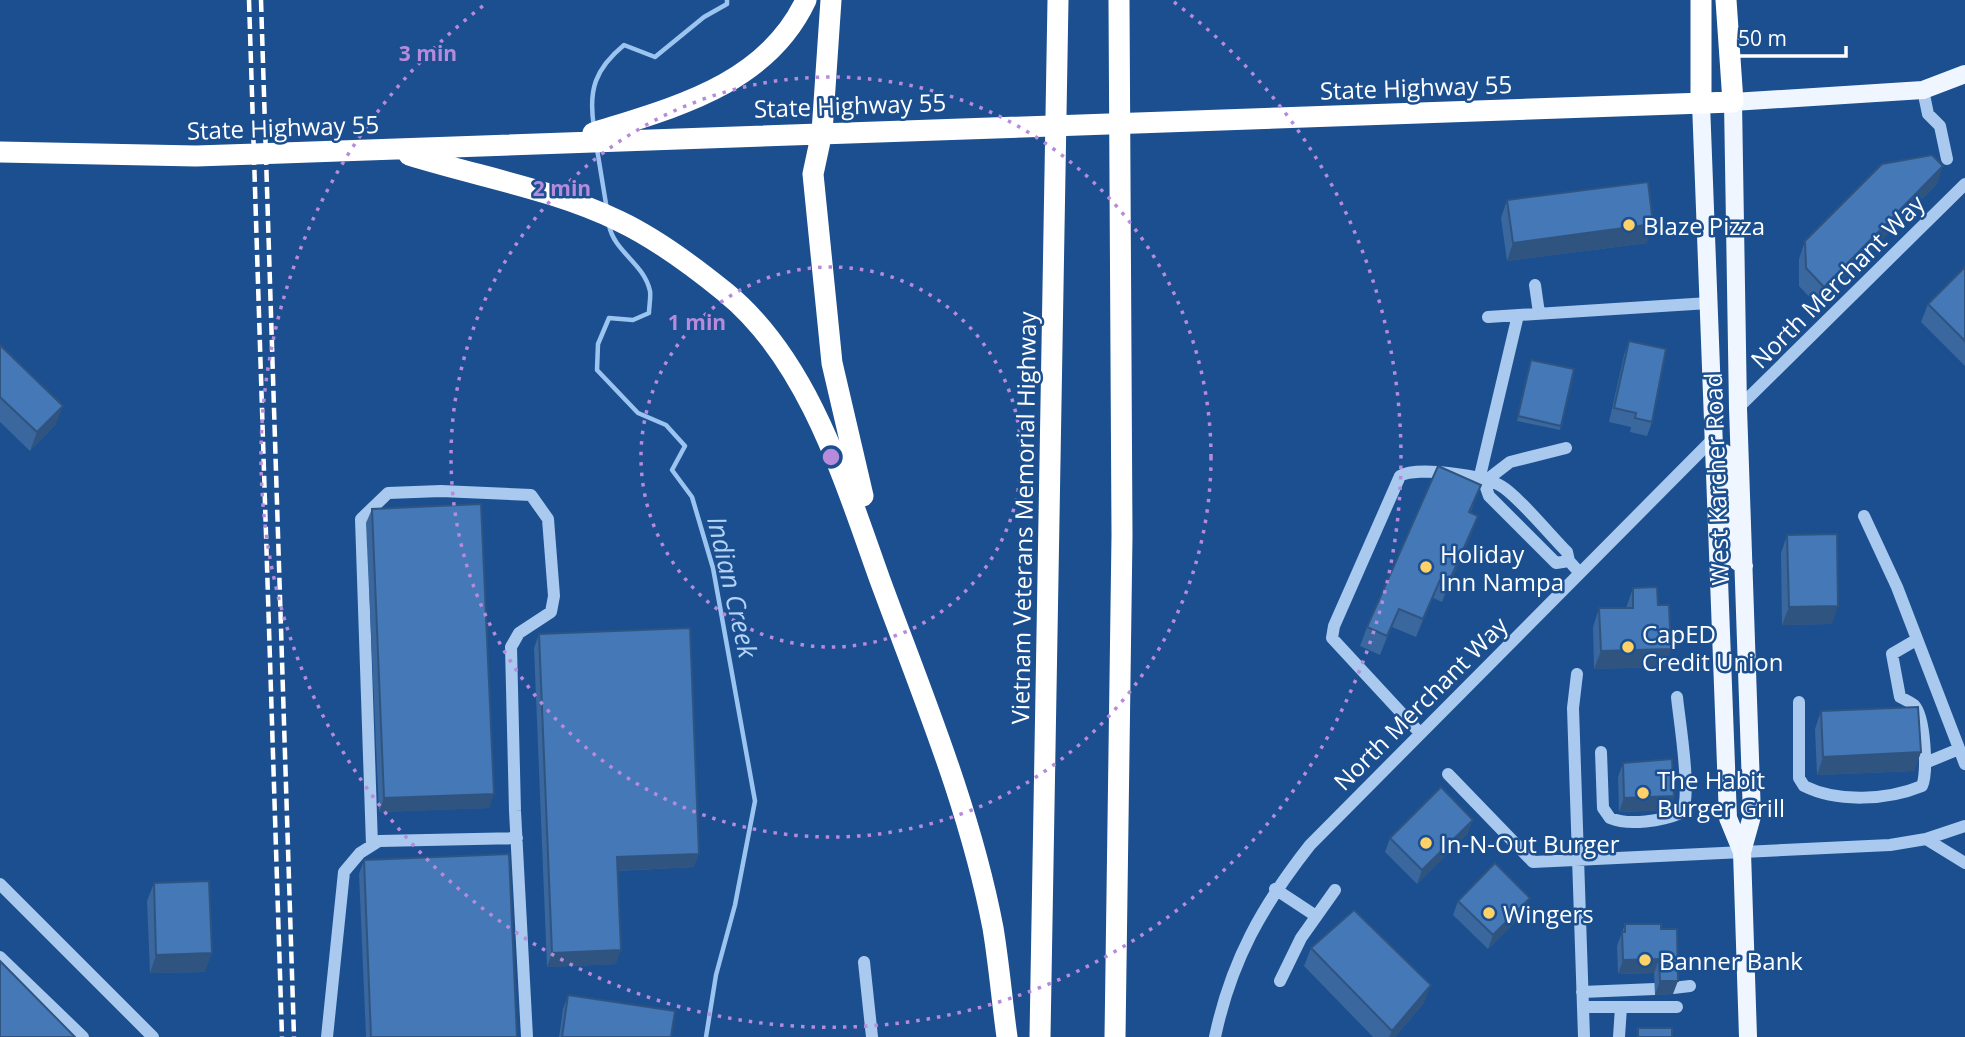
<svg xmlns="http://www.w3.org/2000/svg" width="1965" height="1037" viewBox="0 0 1965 1037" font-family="'Open Sans',sans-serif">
  <rect width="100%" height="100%" fill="#1b4f8f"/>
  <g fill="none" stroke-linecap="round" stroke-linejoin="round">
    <path stroke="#9cc4f0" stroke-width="4.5" d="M 594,127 C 588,90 595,69 624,45 L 655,57 L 704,17 L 727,4 L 727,0
      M 597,149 L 607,210
      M 609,225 C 614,252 644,263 650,291 C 651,297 649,307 649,313 L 633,320 L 609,318 L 598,344 L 597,370 L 638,413 L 666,425 L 685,446 L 672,470 L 692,497 L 713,568 L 755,801 L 735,905 L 716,975 L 706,1037"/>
    <path stroke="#a9c9ee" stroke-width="12" d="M 1923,90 L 1928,114 L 1940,126 L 1947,159
      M 1535,285 L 1539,313
      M 1488,317 L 1709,303
      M 1738,408 L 1965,184
      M 1479,480 L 1518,315
      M 1484,482 L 1489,496 L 1556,563 L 1569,561
      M 1484,482 L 1510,462 L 1566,448
      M 1864,516 L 1897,587 L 1965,764
      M 1577,674 L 1573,708 L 1584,1037
      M 1799,702 L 1799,778 L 1804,786 C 1838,803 1888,800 1922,786 C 1928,772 1925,716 1914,705 C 1910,702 1904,699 1900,697 L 1892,654 L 1916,640
      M 1419,732 L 1332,638 L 1334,626 L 1400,476 C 1416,466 1484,475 1501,486 C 1517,495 1551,536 1567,552 L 1569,561 L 1579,572
      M 1601,752 L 1603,808 L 1610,818 C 1629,826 1662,821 1681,813 C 1693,800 1679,719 1677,697
      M 1925,763 L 1959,749
      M 1448,774 L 1533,862 L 1890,845 L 1926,839 L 1965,826
      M 1926,839 L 1965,863
      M 372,845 L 361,519 L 388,493 L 441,491 L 531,495 L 548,519 L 554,596 L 551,612 L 519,633 L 511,647 L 515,811 L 527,1037
      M 0,884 L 153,1037
      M 1275,889 L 1316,916
      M 0,957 L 83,1037
      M 864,962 L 872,1037
      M 1280,981 L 1301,938 L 1335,890
      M 1673,988 L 1690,986
      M 1582,992 L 1655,989
      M 1583,1007 L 1677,1007
      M 327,1037 L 344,872 L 360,853 L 379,841 L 517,838
      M 1215,1037 C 1231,961 1262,906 1310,845 L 1714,438
      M 1619,1037 L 1621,1007"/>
    <path stroke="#f0f6ff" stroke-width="18" d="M 1701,103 L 1728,818 L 1742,852
      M 1724,453 L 1730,549 L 1734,559 L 1744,566
      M 1748,1037 L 1742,852 L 1752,816 L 1738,408 L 1733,102 L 1923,90 L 1965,74"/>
    <path stroke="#fff" stroke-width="21" d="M 831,0 L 822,132 L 813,174 L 832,363 L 863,496
      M 1701,103 L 1701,0
      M 593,133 C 675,107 766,85 806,0
      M 0,152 L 196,156 L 1733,102 L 1726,0
      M 409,155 C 479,177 553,189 619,221 C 657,239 693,266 725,292 C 809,360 845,483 880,580 C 922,694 970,808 993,928 C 999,964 1002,1001 1007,1037
      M 1040,1037 L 1058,0
      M 1115,1037 L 1122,536 L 1119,0"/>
    <path stroke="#fff" stroke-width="4.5" stroke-dasharray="12 5" stroke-linecap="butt" d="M 249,0 L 282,1037
      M 261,0 L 294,1037"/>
  </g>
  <path fill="#3a679d" d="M 1937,184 L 1817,305 L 1799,286 L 1799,259 L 1805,241 Z
    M 1507,200 L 1647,243 L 1507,261 L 1501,218 Z
    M 1965,267 L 1965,366 L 1921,322 L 1928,304 Z
    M 1629,341 L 1652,422 L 1647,436 L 1630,432 L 1631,427 L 1609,422 L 1624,355 Z
    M 0,345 L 56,424 L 30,451 L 0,422 Z
    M 1531,360 L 1561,426 L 1560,430 L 1517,421 Z
    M 1474,504 L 1470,513 L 1471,535 L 1442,602 L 1433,598 L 1416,637 L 1392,627 L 1380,655 L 1360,646 L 1367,627 Z
    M 372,509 L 489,808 L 379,812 L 366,523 Z
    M 1787,535 L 1832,624 L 1782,625 L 1781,553 Z
    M 1633,588 L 1658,605 L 1671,649 L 1664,667 L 1594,669 L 1593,627 L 1599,608 L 1626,608 Z
    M 539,634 L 694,867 L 618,871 L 616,964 L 547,967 L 534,648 Z
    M 1821,711 L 1921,752 L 1914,771 L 1817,775 L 1815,729 Z
    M 1623,763 L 1674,796 L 1669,810 L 1619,812 L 1618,777 Z
    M 1468,833 L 1417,884 L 1385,852 L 1390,838 Z
    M 364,860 L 517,1037 L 366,1037 L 359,874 Z
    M 154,883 L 205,972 L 150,973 L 147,901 Z
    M 1458,901 L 1525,912 L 1488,949 L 1453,915 Z
    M 1625,924 L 1661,929 L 1673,994 L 1655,995 L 1654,973 L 1618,974 L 1617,946 Z
    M 1311,948 L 1424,1003 L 1395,1037 L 1373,1037 L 1304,966 Z
    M 568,995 L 671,1037 L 559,1037 L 563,1009 Z"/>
  <path fill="#305480" d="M 1943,166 L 1937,184 L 1817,305 L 1824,287 Z
    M 1653,224 L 1647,243 L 1507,261 L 1513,243 Z
    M 63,406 L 56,424 L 30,451 L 37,432 Z
    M 1478,516 L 1471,535 L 1442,602 L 1448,584 Z
    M 1440,580 L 1433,598 L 1416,637 L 1423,619 Z
    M 1838,606 L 1832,624 L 1782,625 L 1789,607 Z
    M 1399,609 L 1392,627 L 1380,655 L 1387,636 Z
    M 1671,649 L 1664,667 L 1594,669 L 1601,651 Z
    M 1921,752 L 1914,771 L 1817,775 L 1823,757 Z
    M 494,794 L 489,808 L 379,812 L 384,798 Z
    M 1674,796 L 1669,810 L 1619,812 L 1624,798 Z
    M 1473,820 L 1468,833 L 1417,884 L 1422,870 Z
    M 699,854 L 694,867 L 612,871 L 617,857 Z
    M 1530,898 L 1525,912 L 1488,949 L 1493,935 Z
    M 621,950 L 616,964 L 547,967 L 552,953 Z
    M 212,953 L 205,972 L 150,973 L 156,955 Z
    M 1659,959 L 1654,973 L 1618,974 L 1623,960 Z
    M 1660,981 L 1678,981 L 1673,994 L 1655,995 Z
    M 1431,985 L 1424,1003 L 1395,1037 L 1389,1037 L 1392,1031 Z"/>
  <path fill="#4478b7" stroke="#305480" stroke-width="2" d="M 1932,155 L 1943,166 L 1824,287 L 1806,268 L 1805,241 L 1882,164 Z
    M 1648,182 L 1653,224 L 1513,243 L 1507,200 Z
    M 1965,267 L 1965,341 L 1928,304 Z
    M 1629,341 L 1666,349 L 1652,422 L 1635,418 L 1636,413 L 1614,408 Z
    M 0,345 L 63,406 L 37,432 L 0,397 Z
    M 1531,360 L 1574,369 L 1561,426 L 1518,416 Z
    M 1438,466 L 1481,485 L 1469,512 L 1478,516 L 1448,584 L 1440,580 L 1423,619 L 1399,609 L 1387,636 L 1367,627 Z
    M 481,504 L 494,794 L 384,798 L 372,509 Z
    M 1837,534 L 1838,606 L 1789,607 L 1787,535 Z
    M 1657,587 L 1658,605 L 1669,605 L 1671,649 L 1601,651 L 1599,608 L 1633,608 L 1633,588 Z
    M 690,628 L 699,854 L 617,857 L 621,950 L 552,953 L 539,634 Z
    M 1918,707 L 1921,752 L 1823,757 L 1821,711 Z
    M 1672,759 L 1674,796 L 1624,798 L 1623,763 Z
    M 1441,787 L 1473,820 L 1422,870 L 1390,838 Z
    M 509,854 L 517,1037 L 371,1037 L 364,860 Z
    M 1495,863 L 1530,898 L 1493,935 L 1458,901 Z
    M 209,881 L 212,953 L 156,955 L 154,883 Z
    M 1354,910 L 1431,985 L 1392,1031 L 1311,948 Z
    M 1625,924 L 1661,924 L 1661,929 L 1677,929 L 1678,981 L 1660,981 L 1659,959 L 1623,960 L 1622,932 L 1625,932 Z
    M 0,961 L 75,1037 L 0,1037 Z
    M 568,995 L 675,1011 L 671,1037 L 562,1037 Z
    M 1638,1028 L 1672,1028 L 1672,1037 L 1638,1037 Z"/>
  <g fill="none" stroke="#b68bdc" stroke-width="3.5" stroke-dasharray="3.5 7">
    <circle cx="831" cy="457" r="190"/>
    <circle cx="831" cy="457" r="380"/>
    <path d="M1174 2A570 570 0 1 1 488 2"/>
  </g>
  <g fill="#ffd166" stroke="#1b4f8f" stroke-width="2.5">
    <circle cx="1629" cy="225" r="7"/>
    <circle cx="1426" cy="567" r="7"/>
    <circle cx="1628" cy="647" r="7"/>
    <circle cx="1643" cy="793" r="7"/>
    <circle cx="1426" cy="843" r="7"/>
    <circle cx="1489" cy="913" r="7"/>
    <circle cx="1645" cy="960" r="7"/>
  </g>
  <g text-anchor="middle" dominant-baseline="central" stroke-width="5" stroke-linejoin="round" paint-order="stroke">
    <g font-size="24" fill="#fff" stroke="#1b4f8f">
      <text transform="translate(1416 87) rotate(-2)">State Highway 55</text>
      <text transform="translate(850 105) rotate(-2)">State Highway 55</text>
      <text transform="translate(283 127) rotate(-2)">State Highway 55</text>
      <text transform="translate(1837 281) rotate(-45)">North Merchant Way</text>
      <text transform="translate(1716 479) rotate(-92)">West Karcher Road</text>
      <text transform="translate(1023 518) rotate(-89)">Vietnam Veterans Memorial Highway</text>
      <text transform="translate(1420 703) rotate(-45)">North Merchant Way</text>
    </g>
    <g font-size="24" fill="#fff" stroke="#1b4f8f" text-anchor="start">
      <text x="1643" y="225">Blaze Pizza</text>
      <text x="1440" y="553">Holiday<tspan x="1440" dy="28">Inn Nampa</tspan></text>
      <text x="1642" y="633">CapED<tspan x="1642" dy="28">Credit Union</tspan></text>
      <text x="1657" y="779">The Habit<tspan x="1657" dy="28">Burger Grill</tspan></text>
      <text x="1440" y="843">In-N-Out Burger</text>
      <text x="1503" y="913">Wingers</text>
      <text x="1659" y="960">Banner Bank</text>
    </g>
    <g font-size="26" font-style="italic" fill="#b5d3f5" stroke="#1b4f8f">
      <text transform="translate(733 587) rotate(77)">Indian Creek</text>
    </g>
  </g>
  <circle cx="831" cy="457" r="10" fill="#b68bdc" stroke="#1b4f8f" stroke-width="3.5"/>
  <g font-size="21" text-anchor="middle" font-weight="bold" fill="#b68bdc" stroke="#1b4f8f" stroke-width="5" stroke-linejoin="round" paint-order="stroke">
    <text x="428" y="61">3 min</text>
    <text x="562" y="196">2 min</text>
    <text x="697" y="330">1 min</text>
  </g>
  <path d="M1727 46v10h119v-10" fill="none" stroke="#ffffff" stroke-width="3.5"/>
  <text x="1738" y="46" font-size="21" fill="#ffffff" stroke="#1b4f8f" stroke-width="5" paint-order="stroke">50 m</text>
</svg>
